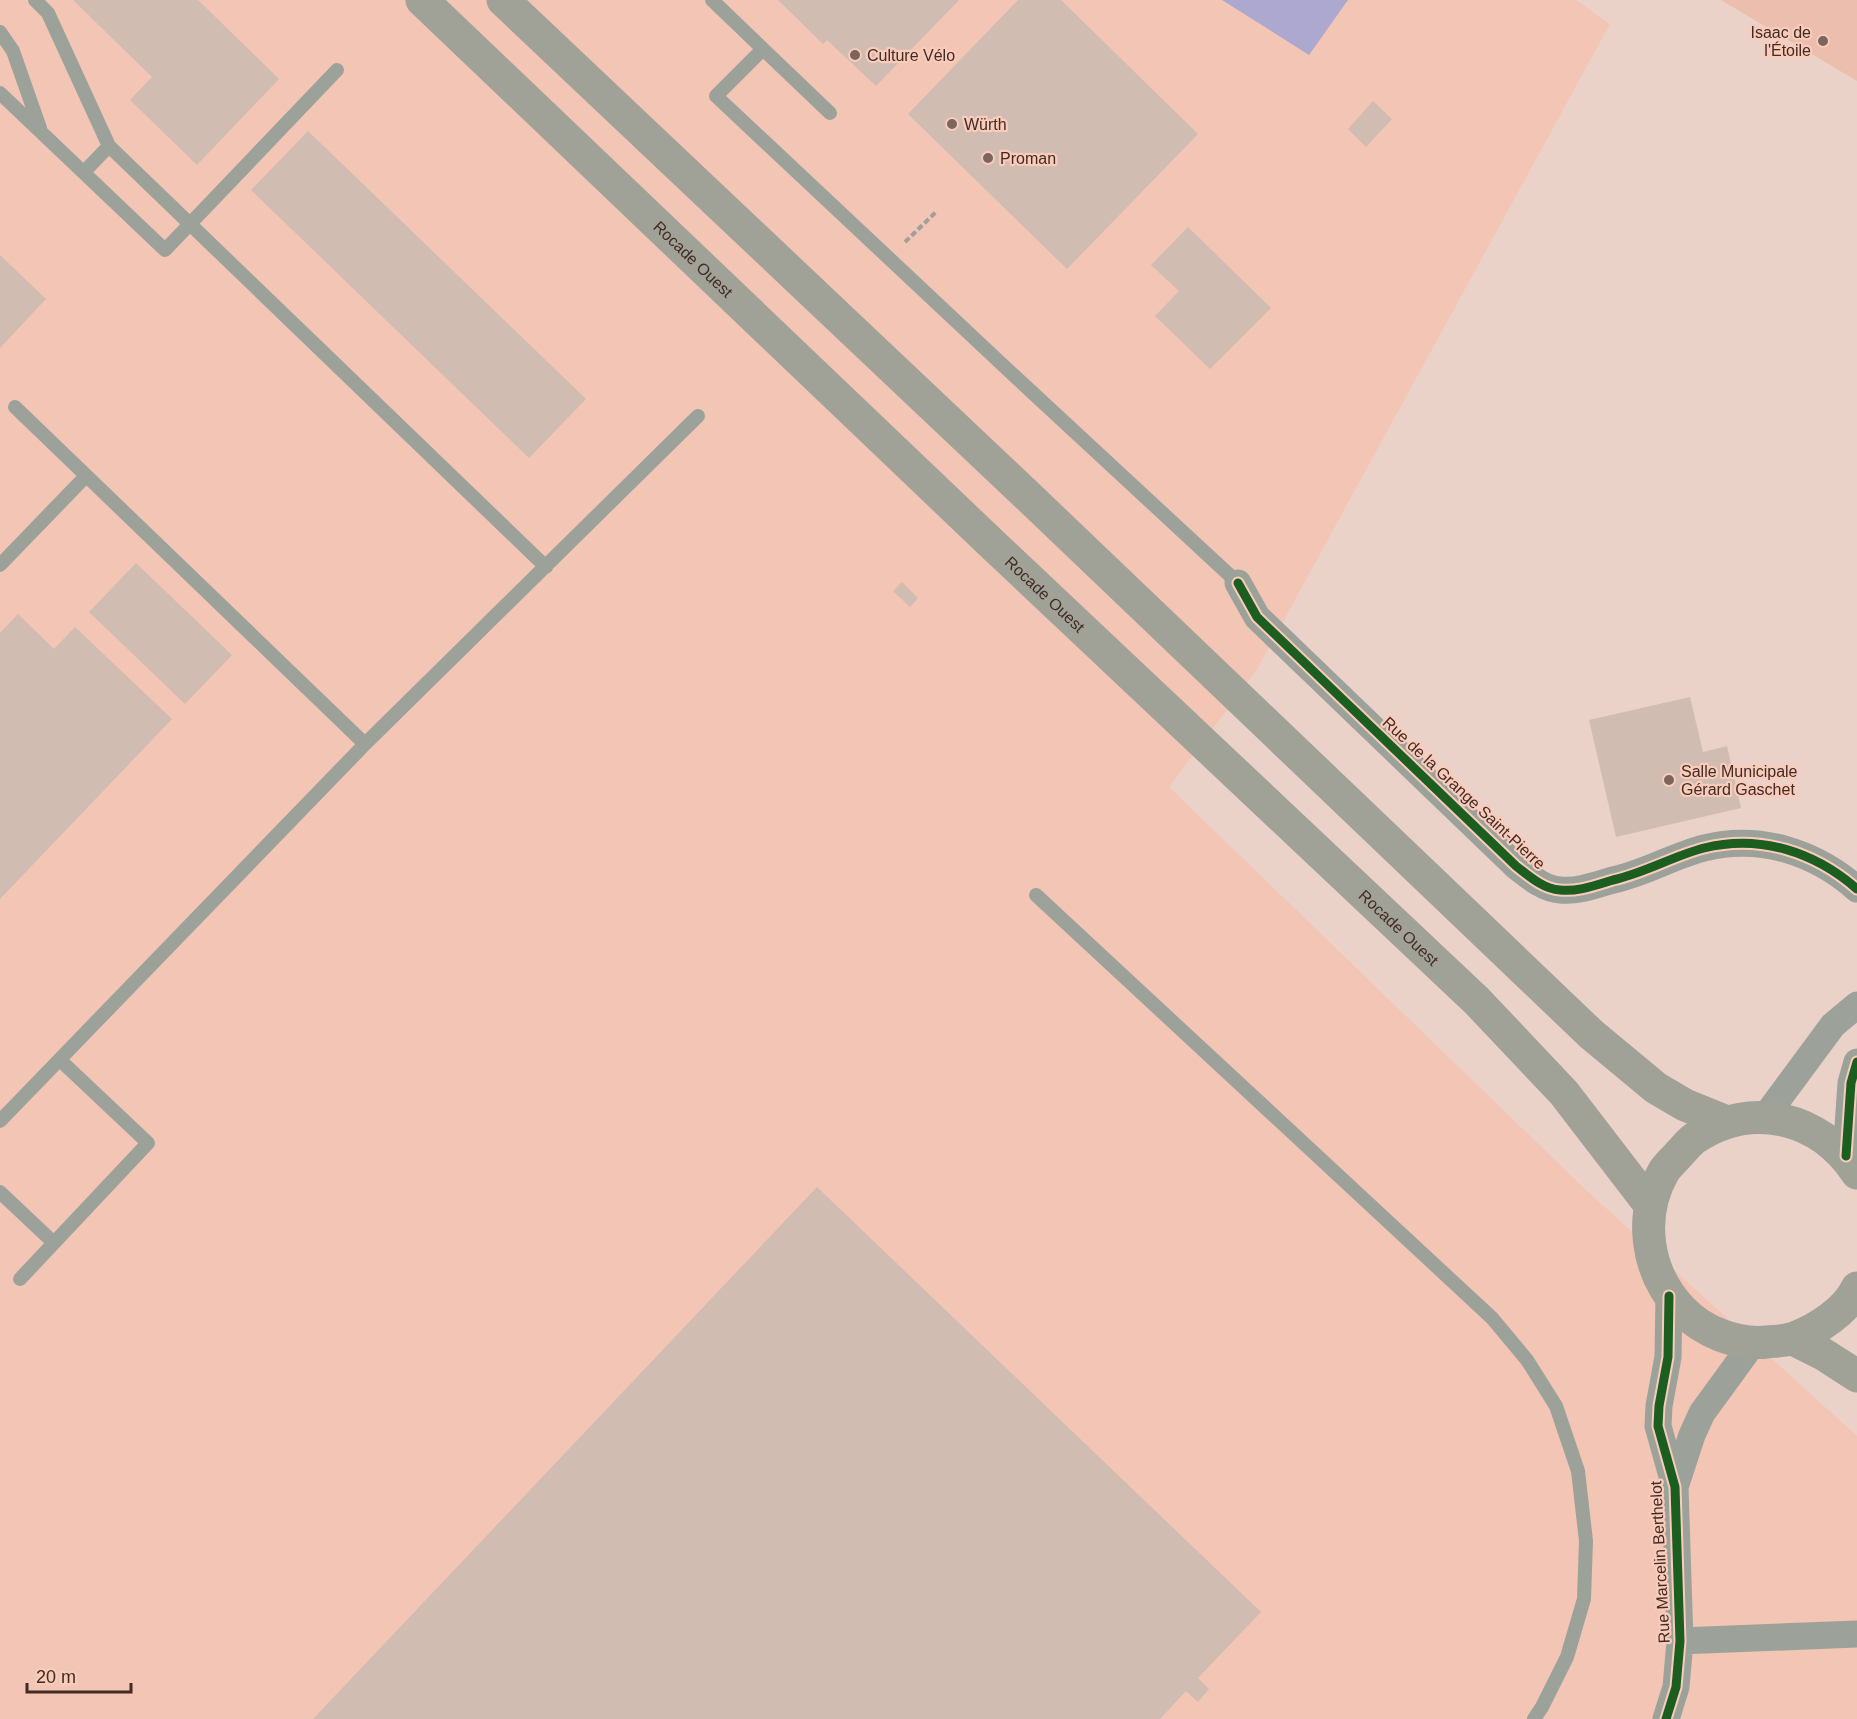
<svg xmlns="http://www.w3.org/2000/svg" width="1857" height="1719" viewBox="0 0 1857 1719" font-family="Helvetica,sans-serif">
  <rect width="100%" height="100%" fill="#ebd2c9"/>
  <path fill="#f3c5b4" d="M 0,0 L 1576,0 L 1610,24 L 1256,671 L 1169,787 L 1586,1190 L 1857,1436 L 1857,1719 L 0,1719 Z"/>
  <path fill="#ebbead" d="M 1721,0 L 1857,0 L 1857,81 Z"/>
  <path fill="#ada8cf" d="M 1222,0 L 1348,0 L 1309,55 Z"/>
  <path fill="#d0bcb0" d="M 73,0 L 198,0 L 279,79 L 197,165 L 130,100 L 152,77 Z
    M 778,0 L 959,0 L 876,86 L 827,40 L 823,44 Z
    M 1018,0 L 1061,0 L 1198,134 L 1067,269 L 908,114 Z
    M 1373,101 L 1392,119 L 1366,147 L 1348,129 Z
    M 308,131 L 586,399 L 529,458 L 251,190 Z
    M 1188,227 L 1271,308 L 1210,369 L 1155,316 L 1179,291 L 1151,265 Z
    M 0,255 L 46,299 L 0,348 Z
    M 136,563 L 232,655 L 185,704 L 89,612 Z
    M 902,582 L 918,598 L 910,607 L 893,591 Z
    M 18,614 L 54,649 L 75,627 L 172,719 L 0,899 L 0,633 Z
    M 1690,697 L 1703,752 L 1727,746 L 1741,808 L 1616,837 L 1589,720 Z
    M 817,1187 L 1261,1612 L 1198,1678 L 1209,1689 L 1198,1702 L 1186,1691 L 1160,1719 L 313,1719 Z"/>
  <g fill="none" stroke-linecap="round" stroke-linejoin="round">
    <path stroke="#a19f97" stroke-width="4" stroke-dasharray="6 3" stroke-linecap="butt" d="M 905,242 L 937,211"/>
    <path stroke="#9ca299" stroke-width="14" d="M 35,0 L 48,13 L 109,146 L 546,567
      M 712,0 L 763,49 L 716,96 L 1007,369 L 1238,583
      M 0,32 L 13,51 L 40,128
      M 763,49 L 830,113
      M 0,93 L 165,250 L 337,70
      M 84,172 L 109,146
      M 15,407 L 365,744
      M 0,565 L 86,476
      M 1036,895 L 1492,1318 L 1527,1360 L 1556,1406 L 1578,1471 L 1586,1541 L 1584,1599 L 1567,1657 L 1542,1707 L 1534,1719
      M 0,1121 L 365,744 L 698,416
      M 0,1192 L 54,1243
      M 20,1279 L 148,1143 L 60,1060"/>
    <path stroke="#9ca299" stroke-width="27" d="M 1238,583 L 1257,617 L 1516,866 C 1529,876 1543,889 1560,890 C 1578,892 1596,885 1613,880 C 1645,873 1673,856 1704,848 C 1760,834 1815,852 1857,889
      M 1765,1117 L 1833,1025 L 1857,1005
      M 1846,1156 L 1851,1083 L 1857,1062
      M 1675,1487 L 1692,1435 L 1702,1413 L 1753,1343
      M 1680,1641 L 1857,1634
      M 1666,1719 L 1676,1687 L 1680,1641 L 1675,1487 L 1658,1426 L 1659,1406 L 1668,1357 L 1669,1296"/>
    <g stroke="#a0a197" stroke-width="33">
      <path id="s1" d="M 422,0 L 990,542 L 1477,1001 L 1564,1093 L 1650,1205"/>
      <path d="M 503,0 L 1031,499 L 1591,1034 L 1656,1088 L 1685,1105 L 1727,1122"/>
      <path d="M 1857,1173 C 1820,1117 1752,1100 1695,1138 C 1689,1142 1684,1149 1679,1154 C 1674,1160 1668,1165 1664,1171 C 1638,1216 1646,1272 1681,1309 C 1703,1332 1736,1345 1767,1342 C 1776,1341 1786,1341 1794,1338 C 1817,1330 1847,1310 1857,1288"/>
      <path d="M 1793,1339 L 1823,1354 L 1857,1376"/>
    </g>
    <defs>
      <path id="cycleway" d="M 1238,583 L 1257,617 L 1516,866 C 1529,876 1543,889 1560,890 C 1578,892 1596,885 1613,880 C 1645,873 1673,856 1704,848 C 1760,834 1815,852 1857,889
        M 1846,1156 L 1851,1083 L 1857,1062
        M 1666,1719 L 1676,1687 L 1680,1641 L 1675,1487 L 1658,1426 L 1659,1406 L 1668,1357 L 1669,1296"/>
    </defs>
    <use href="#cycleway" stroke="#f9cbbb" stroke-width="13"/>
    <use href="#cycleway" stroke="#1b5e20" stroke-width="9"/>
  </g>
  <g fill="#7c655d" stroke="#f9cbbb" stroke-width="2">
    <circle cx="1823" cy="41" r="6"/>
    <circle cx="855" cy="55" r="6"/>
    <circle cx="952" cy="124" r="6"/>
    <circle cx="988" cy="158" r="6"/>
    <circle cx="1669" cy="780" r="6"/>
  </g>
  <g text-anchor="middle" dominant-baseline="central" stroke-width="4.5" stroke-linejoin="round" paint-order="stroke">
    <g font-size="16" fill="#412b23" stroke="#f9cbbb" text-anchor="start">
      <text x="1811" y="32" text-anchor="end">Isaac de<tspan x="1811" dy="18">l'Étoile</tspan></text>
      <text x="867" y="55">Culture Vélo</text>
      <text x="964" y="124">Würth</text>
      <text x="1000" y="158">Proman</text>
      <text x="1681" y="771">Salle Municipale<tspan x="1681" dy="18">Gérard Gaschet</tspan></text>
    </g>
    <g font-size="16" fill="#412b23" stroke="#f9cbbb">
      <text stroke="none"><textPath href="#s1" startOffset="375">Rocade Ouest</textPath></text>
      <text stroke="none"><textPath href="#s1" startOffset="861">Rocade Ouest</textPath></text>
      <text transform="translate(1464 793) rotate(43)">Rue de la Grange Saint-Pierre</text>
      <text stroke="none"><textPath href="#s1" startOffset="1347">Rocade Ouest</textPath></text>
      <text transform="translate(1660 1562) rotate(-93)">Rue Marcelin Berthelot</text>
    </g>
  </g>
  <path d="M27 1683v9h104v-9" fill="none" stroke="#412b23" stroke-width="3"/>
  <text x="36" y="1683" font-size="18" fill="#412b23" stroke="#f9cbbb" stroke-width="4.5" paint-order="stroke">20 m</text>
</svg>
